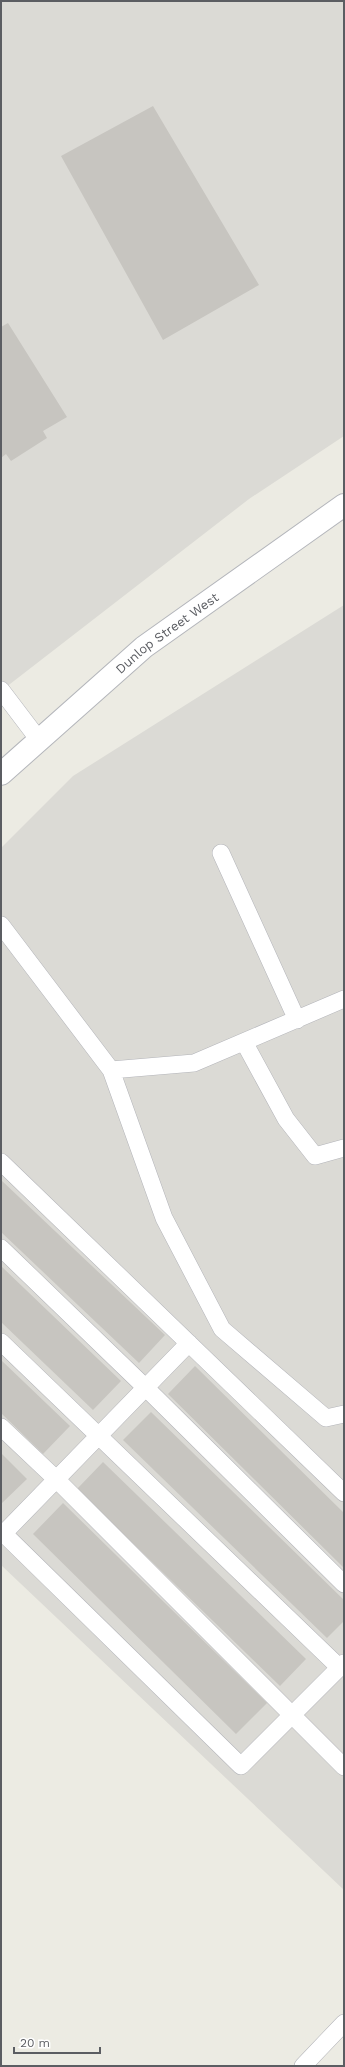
<svg xmlns="http://www.w3.org/2000/svg" width="345" height="2067" viewBox="0 0 345 2067" font-family="'Work Sans',sans-serif">
  <rect width="100%" height="100%" fill="#ecebe3"/>
  <path fill="#dbdad5" d="M 1,1 L 344,1 L 344,436 L 249,499 L 1,691 Z
    M 344,605 L 344,1890 L 1,1565 L 1,848 L 73,776 Z"/>
  <path fill="#c7c5c0" d="M 153,106 L 259,285 L 163,340 L 61,156 Z
    M 8,323 L 67,417 L 43,431 L 47,438 L 11,461 L 6,454 L 1,458 L 1,327 Z
    M 1,1180 L 165,1335 L 139,1363 L 1,1232 Z
    M 1,1266 L 121,1381 L 93,1410 L 1,1322 Z
    M 1,1360 L 70,1426 L 43,1454 L 1,1413 Z
    M 195,1366 L 344,1513 L 344,1568 L 168,1394 Z
    M 151,1412 L 344,1600 L 344,1621 L 327,1638 L 123,1440 Z
    M 1,1453 L 27,1479 L 1,1504 Z
    M 103,1462 L 306,1659 L 280,1686 L 77,1489 Z
    M 63,1503 L 267,1703 L 236,1734 L 33,1534 Z"/>
  <g fill="none" stroke-linecap="round" stroke-linejoin="round">
    <defs>
      <path id="service" d="M 1,690 L 39,740
        M 221,853 L 297,1020
        M 1,925 L 111,1070 L 164,1218 L 222,1329 L 326,1418 L 344,1414
        M 244,1042 L 286,1119 L 315,1156 L 344,1148
        M 111,1070 L 194,1063 L 344,999
        M 1,1162 L 344,1493
        M 1,1248 L 146,1388 L 344,1584
        M 1,1342 L 340,1668
        M 1,1427 L 56,1479 L 344,1767
        M 1,1531 L 241,1766 L 344,1663
        M 3,1534 L 189,1343
        M 303,2066 L 344,2023"/>
      <g id="secondary">
        <path id="s1" d="M 1,774 L 144,647 L 344,505"/>
      </g>
    </defs>
    <use href="#service" stroke="#b3b4b9" stroke-width="18"/>
    <use href="#secondary" stroke="#b4b6bb" stroke-width="24"/>
    <use href="#service" stroke="#fff" stroke-width="17"/>
    <use href="#secondary" stroke="#fff" stroke-width="22"/>
  </g>
  <g text-anchor="middle" dominant-baseline="central" stroke-width="3" stroke-linejoin="round" paint-order="stroke">
    <g font-size="13" fill="#5b5d62" stroke="#fff">
      <text stroke="none"><textPath href="#s1" startOffset="218">Dunlop Street West</textPath></text>
    </g>
  </g>
  <rect width="345" height="2067" fill="none" stroke="#5b5d62" stroke-width="4"/>
  <path d="M14 2047v6h86v-6" fill="none" stroke="#5b5d62" stroke-width="2"/>
  <text x="20" y="2047" font-size="12" fill="#5b5d62" stroke="#ffffff" stroke-width="3" paint-order="stroke">20 m</text>
</svg>
